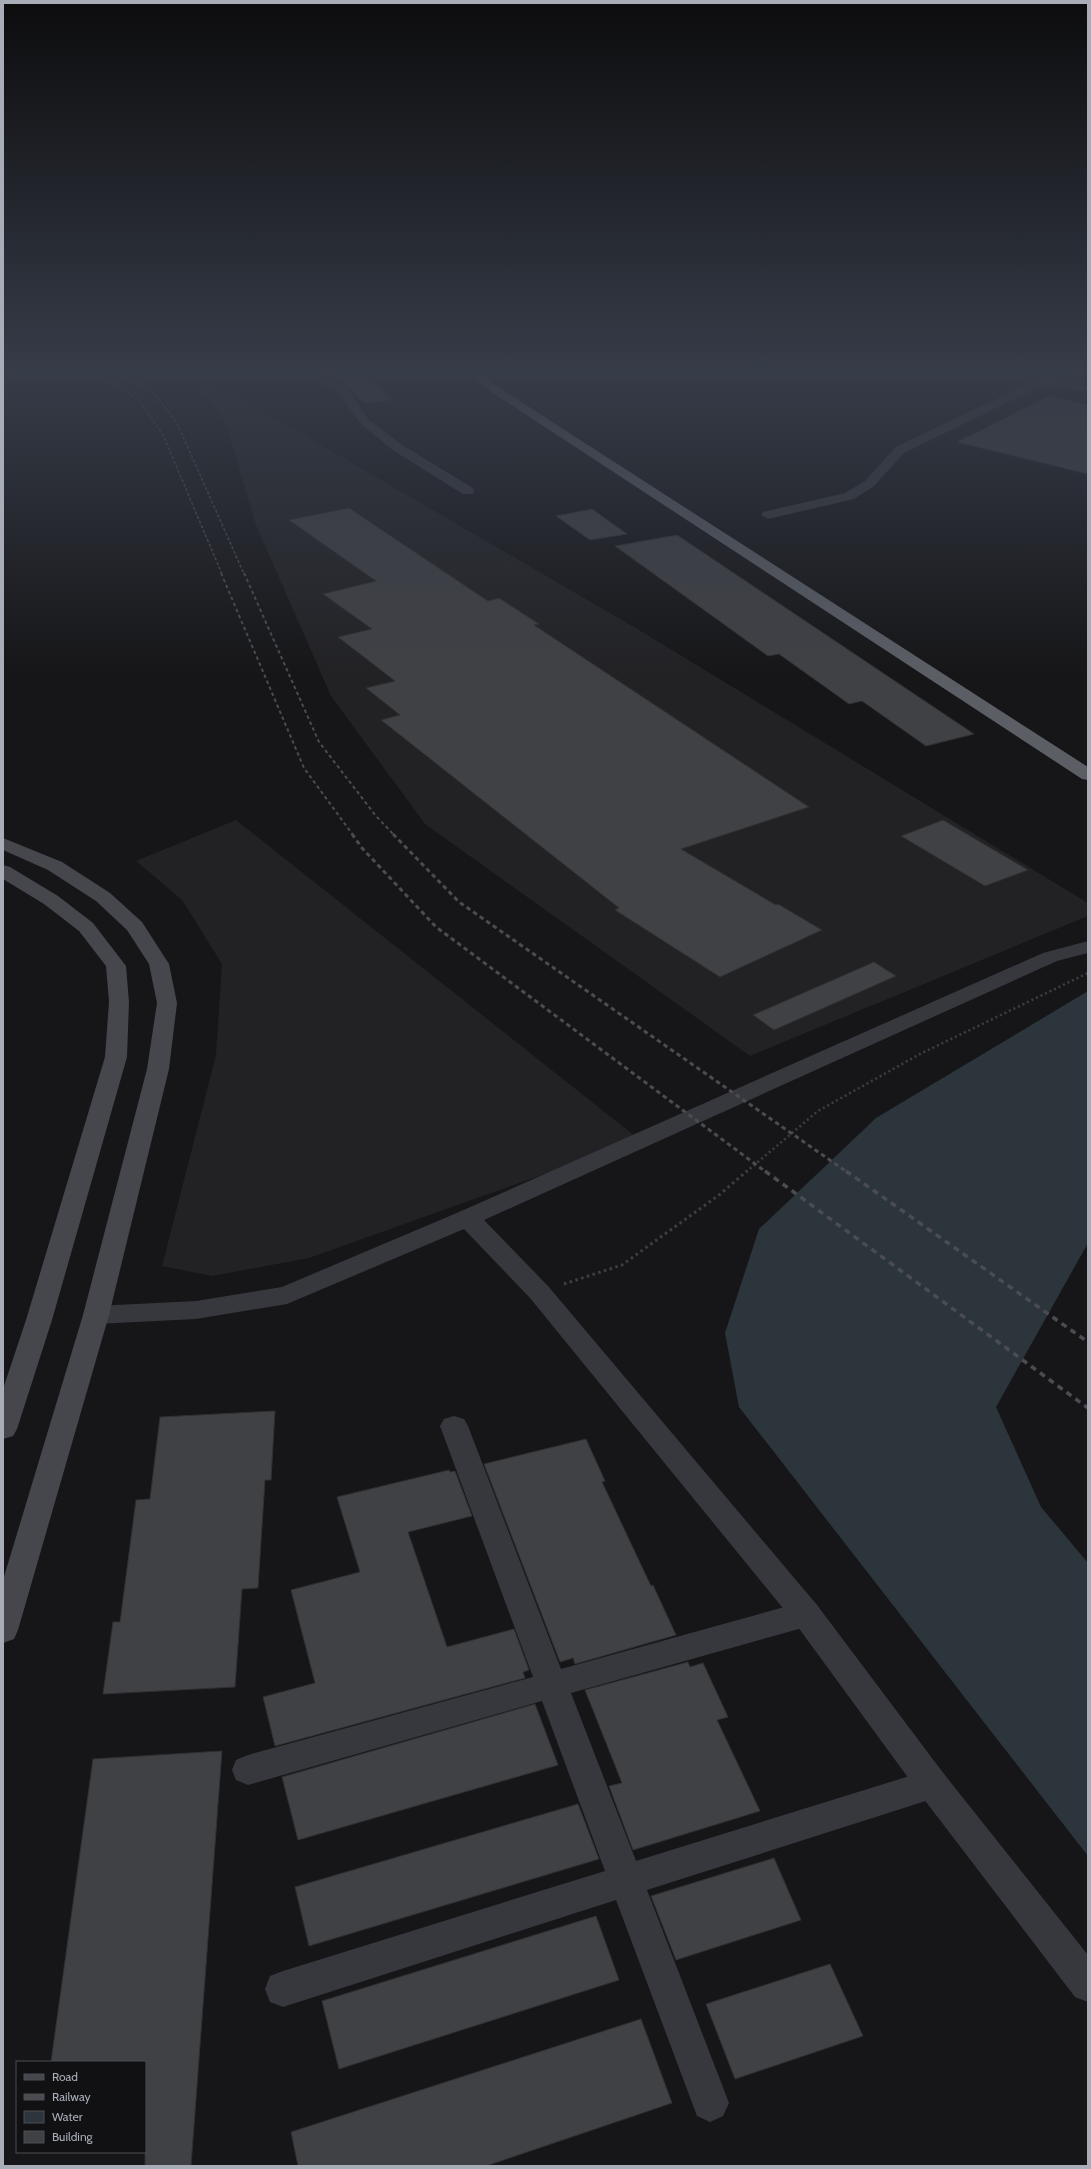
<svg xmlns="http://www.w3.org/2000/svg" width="1091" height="2169" viewBox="0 0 1091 2169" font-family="Cabin,sans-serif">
  <rect width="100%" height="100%" fill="#161618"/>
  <path fill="#222225" d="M 200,389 L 216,389 L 249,403 L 639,630 L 1088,903 L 1088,916 L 750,1056 L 425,824 L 331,696 L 256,525 L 225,421 Z
    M 236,820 L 640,1140 L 309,1258 L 212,1276 L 162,1266 L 216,1055 L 222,964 L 182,900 L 136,861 Z"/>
  <path fill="#2c353c" d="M 1088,991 L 1088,1243 L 996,1407 L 1041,1507 L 1088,1563 L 1088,1856 L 739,1407 L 725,1333 L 759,1229 L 876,1118 Z"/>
  <path fill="#404145" stroke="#303034" d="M 332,371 L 349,371 L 374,382 L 393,400 L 365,403 Z
    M 1050,396 L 1088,405 L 1088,474 L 957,442 Z
    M 349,508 L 488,601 L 499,598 L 539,624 L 534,625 L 809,807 L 681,849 L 776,905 L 778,904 L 822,930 L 720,977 L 615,910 L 619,908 L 381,720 L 400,715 L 366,688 L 395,681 L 338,637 L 372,629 L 323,594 L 376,581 L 289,520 Z
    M 592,509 L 627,534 L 590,540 L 556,516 Z
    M 677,535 L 974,734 L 926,746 L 862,701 L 849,704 L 779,654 L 768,656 L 615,546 Z
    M 943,820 L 1028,870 L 985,886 L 901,836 Z
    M 874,962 L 896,976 L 774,1030 L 753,1015 Z
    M 275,1411 L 271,1480 L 265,1480 L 258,1588 L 242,1589 L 235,1687 L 103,1694 L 113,1622 L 120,1622 L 136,1500 L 150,1499 L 160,1417 Z
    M 586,1439 L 605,1481 L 602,1482 L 651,1586 L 653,1585 L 676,1635 L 575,1664 L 573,1658 L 560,1662 L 484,1464 Z
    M 449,1470 L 450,1472 L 455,1471 L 472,1516 L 408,1532 L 447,1647 L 514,1629 L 529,1670 L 523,1672 L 525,1678 L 275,1746 L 263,1697 L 315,1683 L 291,1590 L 360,1572 L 337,1497 Z
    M 688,1662 L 690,1667 L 703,1663 L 728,1717 L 717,1720 L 760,1811 L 633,1850 L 609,1786 L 622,1783 L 585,1690 Z
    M 535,1704 L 558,1765 L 298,1840 L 282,1777 Z
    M 222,1751 L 191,2166 L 145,2166 L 145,2062 L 51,2062 L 93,1759 Z
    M 578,1804 L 599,1859 L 309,1946 L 295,1887 Z
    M 774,1858 L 801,1920 L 676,1960 L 651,1896 Z
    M 596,1916 L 619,1980 L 339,2069 L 322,2001 Z
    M 830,1964 L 863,2036 L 735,2079 L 706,2004 Z
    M 641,2019 L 672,2103 L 486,2166 L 298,2166 L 291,2132 Z"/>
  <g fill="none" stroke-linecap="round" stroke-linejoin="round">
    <path stroke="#3d3f44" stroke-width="2.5" stroke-dasharray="2 3" stroke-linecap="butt" d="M 746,1172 L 818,1111 L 920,1054 L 1088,973"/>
    <path stroke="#3d3f44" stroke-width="3" stroke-dasharray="2.5 3.5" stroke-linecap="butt" d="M 564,1284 L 622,1265 L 719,1195 L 747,1171"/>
    <path fill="#37383d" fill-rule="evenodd" d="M 300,371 L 314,371 L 345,386 L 368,419 L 402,445 L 473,488 L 474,491 L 473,494 L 463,494 L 394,451 L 360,423 L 337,390 Z
      M 1054,371 L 1067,371 L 1055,379 L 1088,386 L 1088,392 L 1045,384 L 904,453 L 873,487 L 854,499 L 768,519 L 761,515 L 763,512 L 845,493 L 865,481 L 896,447 Z
      M 454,1416 L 464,1419 L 468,1426 L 561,1669 L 806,1601 L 817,1605 L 821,1614 L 817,1623 L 806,1627 L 571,1693 L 636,1861 L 932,1769 L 944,1774 L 948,1784 L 944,1794 L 932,1799 L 647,1890 L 729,2103 L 723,2116 L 710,2122 L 697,2116 L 616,1900 L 283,2007 L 270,2002 L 265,1989 L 270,1976 L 283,1971 L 605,1871 L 542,1701 L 248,1785 L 236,1780 L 232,1770 L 236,1760 L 248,1755 L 533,1677 L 440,1426 L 444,1419 Z"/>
    <path fill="#37383d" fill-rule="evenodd" d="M 1088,941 L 1088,953 L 1057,961 L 484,1220 L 548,1286 L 817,1605 L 944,1774 L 1088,1955 L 1088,2002 L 1075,1997 L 920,1794 L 795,1623 L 530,1298 L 464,1229 L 287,1304 L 196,1319 L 96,1324 L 87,1321 L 83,1315 L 87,1309 L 96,1306 L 196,1301 L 282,1287 L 459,1212 L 1043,953 Z"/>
    <path fill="#45474d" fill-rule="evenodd" d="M 3,838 L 62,862 L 110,893 L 142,922 L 169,964 L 177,1003 L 169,1069 L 109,1315 L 18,1630 L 14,1639 L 3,1643 L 3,1580 L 83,1315 L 147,1069 L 157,1003 L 149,964 L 127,930 L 96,901 L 48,870 L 3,850 Z
      M 3,865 L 10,867 L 58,896 L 93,923 L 126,966 L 129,1002 L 127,1057 L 52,1320 L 17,1429 L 13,1436 L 3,1439 L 3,1389 L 26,1320 L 105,1057 L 109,1002 L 106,966 L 79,931 L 44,904 L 3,879 Z"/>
    <path fill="#5b5e65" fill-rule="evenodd" d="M 465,371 L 477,371 L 501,389 L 1088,767 L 1088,780 L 1082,779 L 493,393 Z"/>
    <path stroke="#4a4c52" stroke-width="1.5" stroke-dasharray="3 2" stroke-linecap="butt" d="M 93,371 L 137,398 L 163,435 L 222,574
      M 118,371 L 156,395 L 178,425 L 244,574"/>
    <path stroke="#4a4c52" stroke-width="2" stroke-dasharray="3.5 3" stroke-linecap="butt" d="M 221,573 L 304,768 L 353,835
      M 244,573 L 319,742 L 376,816 L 394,835"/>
    <path stroke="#4a4c52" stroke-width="3" stroke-dasharray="4.5 3.5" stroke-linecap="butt" d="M 352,834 L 362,848 L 436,927 L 766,1172
      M 393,834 L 459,902 L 847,1172"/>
    <path stroke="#4a4c52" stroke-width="3.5" stroke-dasharray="6 5" stroke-linecap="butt" d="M 765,1171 L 1088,1408
      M 846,1171 L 1088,1342"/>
  </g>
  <linearGradient id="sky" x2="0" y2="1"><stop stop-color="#0c0c0d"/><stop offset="0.55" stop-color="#363c48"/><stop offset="1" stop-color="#363c48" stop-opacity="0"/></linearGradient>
  <rect width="1091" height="675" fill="url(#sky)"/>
  <rect width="1091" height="2169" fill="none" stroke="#a8adb8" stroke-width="8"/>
  <rect x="16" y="2061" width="130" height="92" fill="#111113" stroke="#4d4f55"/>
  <rect x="24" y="2074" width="20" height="6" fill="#45474d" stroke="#4d4f55"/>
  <text x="52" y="2081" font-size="12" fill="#a8adb8">Road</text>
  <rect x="24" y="2094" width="20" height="6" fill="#4a4c52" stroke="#4d4f55"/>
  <text x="52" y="2101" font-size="12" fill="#a8adb8">Railway</text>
  <rect x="24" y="2111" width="20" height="12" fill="#2c353c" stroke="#4d4f55"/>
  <text x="52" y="2121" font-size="12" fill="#a8adb8">Water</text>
  <rect x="24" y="2131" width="20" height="12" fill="#404145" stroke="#4d4f55"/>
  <text x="52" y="2141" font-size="12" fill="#a8adb8">Building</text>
</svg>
